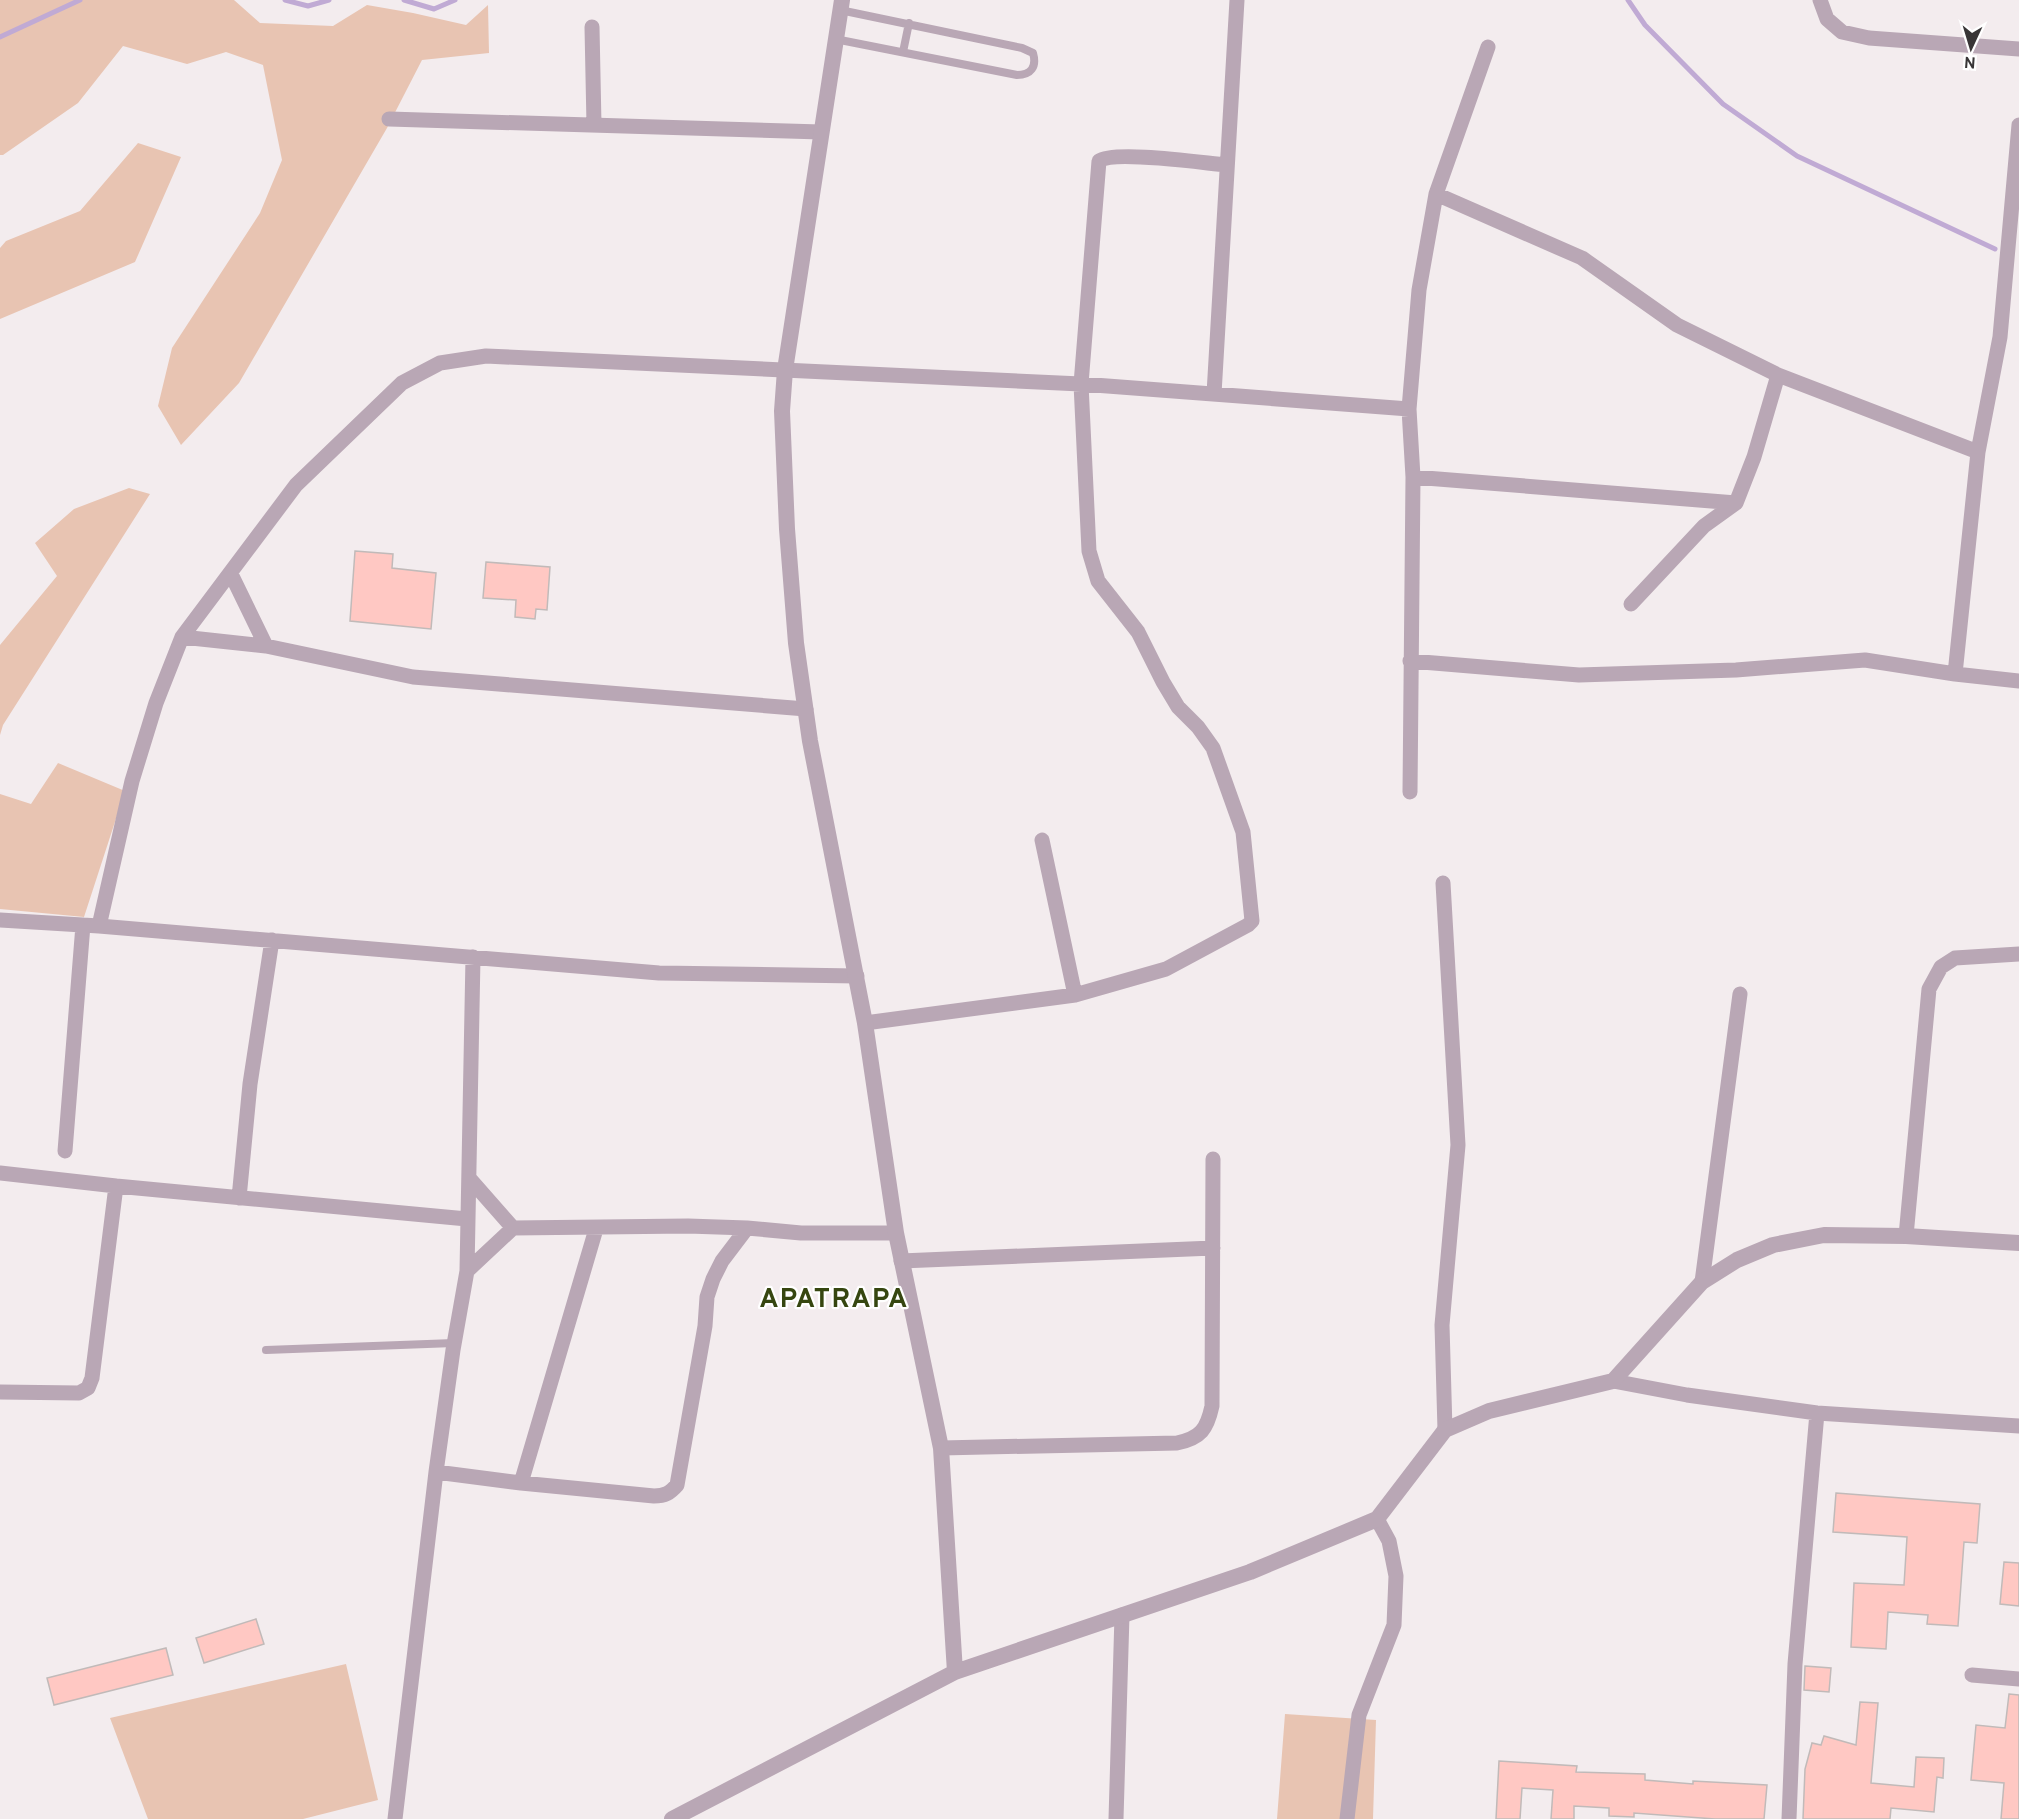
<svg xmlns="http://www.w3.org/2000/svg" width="2019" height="1819" viewBox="0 0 2019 1819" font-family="Overpass,sans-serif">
  <rect width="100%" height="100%" fill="#f3ecee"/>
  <path fill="#e8c4b2" d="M 0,0 L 234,0 L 260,23 L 333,26 L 367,5 L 413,13 L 466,25 L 488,5 L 489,53 L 422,60 L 387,128 L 239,383 L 181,445 L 158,406 L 172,348 L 260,213 L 282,160 L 263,65 L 226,52 L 187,64 L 123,46 L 78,103 L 3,155 L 0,155 Z
    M 138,143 L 181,157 L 135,262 L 0,319 L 0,248 L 6,241 L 80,211 Z
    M 129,488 L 150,494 L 3,725 L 0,735 L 0,645 L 57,576 L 35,543 L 74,509 Z
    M 58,763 L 125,791 L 84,917 L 0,909 L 0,794 L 31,804 Z
    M 346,1664 L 378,1800 L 303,1819 L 148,1819 L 110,1718 Z
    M 1285,1714 L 1376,1720 L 1373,1819 L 1277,1819 Z"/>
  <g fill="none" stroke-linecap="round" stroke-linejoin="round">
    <path stroke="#c0aad4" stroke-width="5" d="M 285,0 L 308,6 L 329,0
      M 404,0 L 434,9 L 455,0
      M 1628,0 L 1645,25 L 1723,104 L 1797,156 L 1995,249
      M 0,37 L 80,0"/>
  </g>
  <path fill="#ffc8c3" stroke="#c1bab9" stroke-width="1.5" d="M 355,551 L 393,554 L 392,568 L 436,573 L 431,629 L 350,621 Z
    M 486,562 L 550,567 L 547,610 L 536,609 L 535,619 L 515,617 L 516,600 L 483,598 Z
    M 1836,1493 L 1980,1504 L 1977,1543 L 1964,1542 L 1958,1626 L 1927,1624 L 1928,1615 L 1888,1612 L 1886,1649 L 1851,1647 L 1854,1583 L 1904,1585 L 1907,1537 L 1833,1532 Z
    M 2004,1562 L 2019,1563 L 2019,1606 L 2000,1604 Z
    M 256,1619 L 264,1644 L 204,1663 L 196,1638 Z
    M 166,1648 L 173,1675 L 54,1705 L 47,1678 Z
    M 1805,1666 L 1831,1668 L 1829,1692 L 1804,1690 Z
    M 2009,1694 L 2019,1695 L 2019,1819 L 2001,1819 L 2004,1783 L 1971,1780 L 1976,1725 L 2005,1728 Z
    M 1860,1702 L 1878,1703 L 1871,1783 L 1914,1787 L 1916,1757 L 1944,1758 L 1943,1778 L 1937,1777 L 1934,1812 L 1891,1808 L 1890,1819 L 1803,1819 L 1805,1769 L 1812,1743 L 1821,1745 L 1824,1736 L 1856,1745 Z
    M 1499,1761 L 1577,1766 L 1576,1772 L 1645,1774 L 1645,1780 L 1693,1784 L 1693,1781 L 1767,1785 L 1764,1819 L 1715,1819 L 1634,1813 L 1634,1817 L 1609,1816 L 1609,1808 L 1574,1806 L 1574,1819 L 1551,1819 L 1553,1790 L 1522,1788 L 1520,1819 L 1496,1819 Z"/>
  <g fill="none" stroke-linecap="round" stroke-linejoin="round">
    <path stroke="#b9a7b5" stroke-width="8" d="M 835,39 L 1017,75 C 1031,75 1037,67 1033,53 L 1022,48 L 840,10
      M 903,52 L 909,23
      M 266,1350 L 454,1343"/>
    <path stroke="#b9a7b5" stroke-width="15" d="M 1820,0 L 1827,19 L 1842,32 L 1869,38 L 2019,49
      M 592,27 L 594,125
      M 389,119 L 821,132
      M 1436,194 L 1582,258 L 1677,325 L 1778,375 L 1978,452
      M 1214,394 L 1237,0
      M 1413,477 L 1736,503
      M 231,574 L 266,646
      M 1631,604 L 1704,526 L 1736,503 L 1754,457 L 1778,375
      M 182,637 L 266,646 L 413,677 L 806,709
      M 1410,661 L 1579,675 L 1736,670 L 1865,660 L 1955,674 L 2019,681
      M 1955,674 L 1978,452 L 2000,337 L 2019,125
      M 1410,792 L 1413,477 L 1409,409 L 1419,290 L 1436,194 L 1488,47
      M 1042,840 L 1075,995
      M 1443,883 L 1458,1145 L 1442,1325 L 1445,1430
      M 0,920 L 99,926 L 659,973 L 857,976
      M 99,926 L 132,781 L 156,703 L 182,637 L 296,485 L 402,383 L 440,363 L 486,356 L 1081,384 L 1409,409
      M 865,1023 L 1075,995 L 1166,969 L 1248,925 L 1252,921 L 1243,832 L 1213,748 L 1198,727 L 1178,707 L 1163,682 L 1138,632 L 1098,581 L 1089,551 L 1081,384 L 1099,161 C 1114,150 1203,163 1226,165
      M 65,1151 L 83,925
      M 0,1173 L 116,1186 L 467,1219
      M 469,1178 L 513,1228
      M 239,1198 L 250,1084 L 272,940
      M 1906,1236 L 1929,989 L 1941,967 L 1955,958 L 2019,954
      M 901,1261 L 1213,1248
      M 467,1271 L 513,1228 L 688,1226 L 747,1228 L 801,1233 L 896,1233
      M 1702,1282 L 1740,994
      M 1613,1381 L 1687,1395 L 1817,1413 L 2019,1426
      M 0,1392 L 79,1393 L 88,1388 L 92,1378 L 116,1186
      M 941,1448 L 1177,1443 C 1201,1438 1207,1429 1212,1406 L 1213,1159
      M 436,1472 L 521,1483 L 654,1496 C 665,1496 670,1493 677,1485 L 705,1326 L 707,1297 L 713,1279 L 722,1261 L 747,1228
      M 521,1483 L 596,1229
      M 1972,1675 L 2019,1679
      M 395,1819 L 436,1472 L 453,1350 L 467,1271 L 473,957
      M 1116,1819 L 1122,1615
      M 1347,1819 L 1359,1715 L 1394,1625 L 1396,1576 L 1389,1541 L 1377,1519
      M 1789,1819 L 1795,1664 L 1817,1413"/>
    <path stroke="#b9a7b5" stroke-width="16" d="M 955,1672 L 1250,1572 L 1377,1519 L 1445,1430 L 1489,1411 L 1613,1381 L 1702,1282 L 1737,1260 L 1773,1245 L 1824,1235 L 1906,1236 L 2019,1243
      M 672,1819 L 955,1672 L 941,1448 L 896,1233 L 865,1023 L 810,741 L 796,643 L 787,529 L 782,411 L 785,370 L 842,0"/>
  </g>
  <g text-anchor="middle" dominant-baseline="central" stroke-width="4.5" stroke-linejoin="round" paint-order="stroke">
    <g font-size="27" font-weight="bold" letter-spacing="1.5" fill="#364610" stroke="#fff">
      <text x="834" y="1300">APATRAPA</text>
    </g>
  </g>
  <g transform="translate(1971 48) rotate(184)" stroke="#ffffff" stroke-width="4.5" paint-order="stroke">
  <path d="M0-4.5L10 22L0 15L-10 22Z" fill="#383536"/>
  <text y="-9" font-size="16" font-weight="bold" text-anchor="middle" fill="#383536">N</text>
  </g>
</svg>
